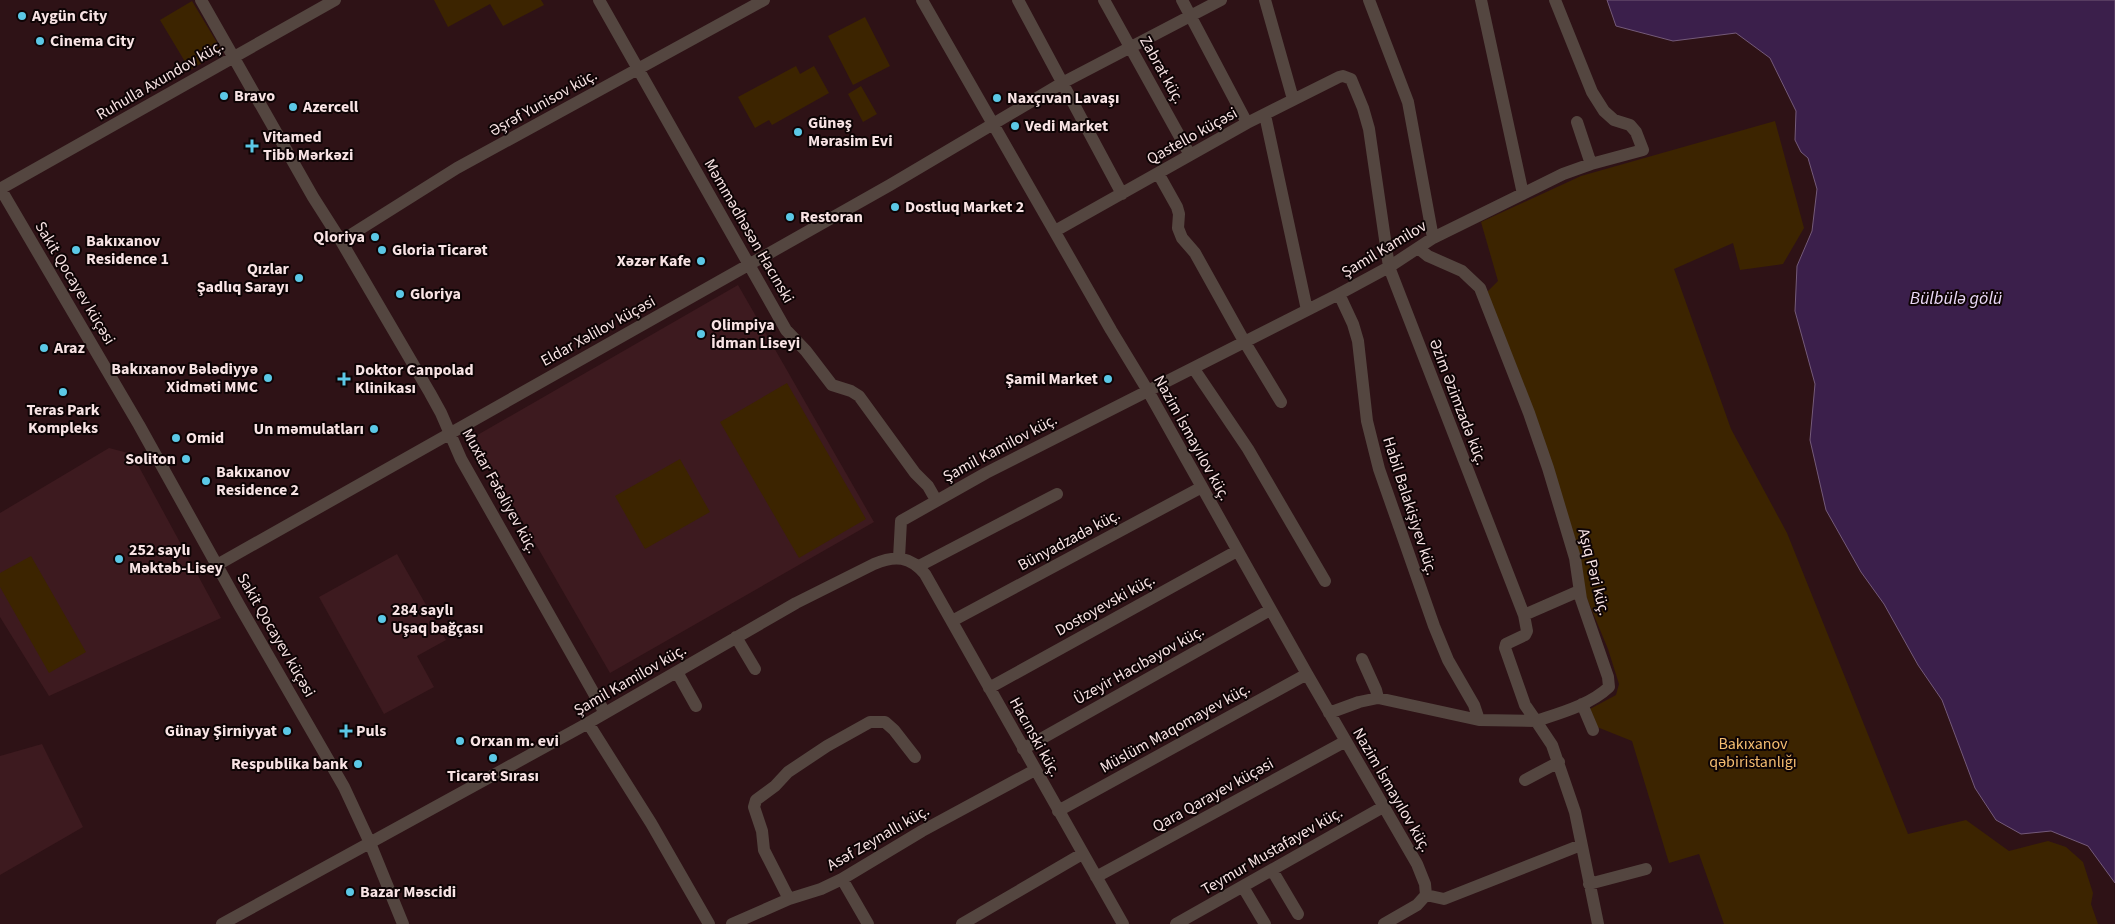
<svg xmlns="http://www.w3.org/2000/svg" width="2115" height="924" viewBox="0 0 2115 924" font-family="'Source Sans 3',sans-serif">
  <rect width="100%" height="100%" fill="#2e1216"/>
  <path fill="#3d1a1f" d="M 738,285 L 874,522 L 610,673 L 474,437 Z
    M 109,448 L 132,454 L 221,618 L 49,696 L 0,617 L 0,513 Z
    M 397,554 L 446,640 L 417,656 L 434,687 L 384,714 L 319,597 Z
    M 42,744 L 83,827 L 0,875 L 0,756 Z"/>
  <path fill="#3c2400" d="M 434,0 L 541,0 L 544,5 L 503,26 L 490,4 L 448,27 Z
    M 192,1 L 222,51 L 190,70 L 160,20 Z
    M 865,17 L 890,66 L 853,85 L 828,36 Z
    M 796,66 L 800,74 L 814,66 L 829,93 L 772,125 L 769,120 L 755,128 L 738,97 Z
    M 861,86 L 877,114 L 863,122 L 848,94 Z
    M 1775,121 L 1804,228 L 1783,264 L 1740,270 L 1733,243 L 1674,269 L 1731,429 L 1787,533 L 1908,834 L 1966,820 L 2009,851 L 2048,841 L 2066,847 L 2083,862 L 2093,893 L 2091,904 L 2098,924 L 1724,924 L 1699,854 L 1669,863 L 1632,741 L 1597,727 L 1590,709 L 1616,695 L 1619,684 L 1608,649 L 1583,589 L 1486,293 L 1498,281 L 1481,222 L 1581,176 Z
    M 787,383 L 866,519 L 799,558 L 720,422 Z
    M 680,459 L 710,512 L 645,549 L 615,496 Z
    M 31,556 L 86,652 L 49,673 L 0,587 L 0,573 Z"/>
  <path fill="#3b1f4b" stroke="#745a79" d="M 1607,0 L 2115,0 L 2115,883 L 2088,846 L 2051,831 L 2021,834 L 1996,820 L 1975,788 L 1942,700 L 1918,665 L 1884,604 L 1861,572 L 1826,510 L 1810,440 L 1815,384 L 1795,311 L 1797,266 L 1812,231 L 1817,189 L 1808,158 L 1801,152 L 1795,140 L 1796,111 L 1770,58 L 1736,33 L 1673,41 L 1616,26 Z"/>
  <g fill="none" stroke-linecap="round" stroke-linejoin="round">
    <path stroke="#544640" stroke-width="12" d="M 201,0 L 313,197 L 341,241 L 430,393 L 441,413 L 461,459 L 605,713
      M 599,0 L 786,330 L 806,351 L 832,385 L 851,391 L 859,396 L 915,473 L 928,486 L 936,500
      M 922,0 L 1111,330 L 1148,391 L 1307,674 L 1417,864 L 1425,884 L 1426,895
      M 1018,0 L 1122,194
      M 1104,0 L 1190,155
      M 1182,0 L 1247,123
      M 1265,0 L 1293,99
      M 1369,0 L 1408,102 L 1433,238
      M 1481,0 L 1523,194
      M 1265,115 L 1307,310
      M 1577,122 L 1591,164
      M 1158,173 L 1177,207 L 1179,214 L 1178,228 L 1182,238 L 1195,253 L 1244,341 L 1281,402
      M 0,188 L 139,425 L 239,605 L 344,787 L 370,843 L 403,924
      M 0,189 L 335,0
      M 1055,231 L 1247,123 L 1339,77 L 1343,76 L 1351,79 L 1363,108 L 1369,129 L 1389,267 L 1524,615 L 1527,631 L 1525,635 L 1506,644 L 1505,648 L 1525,705 L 1536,721
      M 341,241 L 457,168 L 764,0
      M 1418,248 L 1428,256 L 1462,271 L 1480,288 L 1529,413 L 1548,468 L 1575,558 L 1581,599 L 1608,677 L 1609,687 C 1590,705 1560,713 1536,721 L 1552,745 L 1575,812 L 1598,924
      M 1339,294 L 1353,324 L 1358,341 L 1367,421 L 1379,469 L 1434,626 L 1448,660 L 1474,705 L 1479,720
      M 1194,369 L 1248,449 L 1325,581
      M 899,558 L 901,521 L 986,473 L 1339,294 L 1389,267 L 1433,238 L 1563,174 L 1591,164 L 1643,150 L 1636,132 L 1630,125 L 1614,120 L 1604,111 L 1592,92 L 1555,0
      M 217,565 L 890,185 L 1064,82 L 1221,0
      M 919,566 L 1057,494
      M 1524,615 L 1579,591
      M 952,621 L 1202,487
      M 736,637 L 755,669
      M 1362,659 L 1376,690 L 1378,698
      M 677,672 L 696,706
      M 989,688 L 1237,551
      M 1582,704 L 1593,730
      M 1329,713 L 1359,702 L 1378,698 L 1479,720 L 1536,721
      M 588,723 L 651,823 L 709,924
      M 1023,749 L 1270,610
      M 1525,780 L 1559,762
      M 1058,811 L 1307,674
      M 1272,870 L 1298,914
      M 1096,877 L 1346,741
      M 842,879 L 868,924
      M 1589,884 L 1646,869
      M 1243,887 L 1265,924
      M 1426,895 L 1444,899 L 1581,845
      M 789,899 L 764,850 L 762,831 L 754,807 L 756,800 L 775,786 L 788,772 L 827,746 L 870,722 L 885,722 L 894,730 L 915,757
      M 222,924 L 581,727 L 796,603 L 874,564 C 895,555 910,556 925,574 L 1123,924
      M 732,924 L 789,899 L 821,889 L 842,879 L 922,831 L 1035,770
      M 962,924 L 1082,854
      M 1176,924 L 1383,807
      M 1384,924 L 1417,905 L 1426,895"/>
  </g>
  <g fill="#5bc8e6" stroke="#0e0405" stroke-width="2">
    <circle cx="22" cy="16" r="5"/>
    <circle cx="40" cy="41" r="5"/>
    <circle cx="224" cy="96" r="5"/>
    <circle cx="997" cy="98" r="5"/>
    <circle cx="293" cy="107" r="5"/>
    <circle cx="1015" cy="126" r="5"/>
    <circle cx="798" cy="132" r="5"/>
    <path d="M249.5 138.5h5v5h5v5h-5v5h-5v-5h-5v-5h5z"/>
    <circle cx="895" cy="207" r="5"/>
    <circle cx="790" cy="217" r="5"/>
    <circle cx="375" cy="237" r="5"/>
    <circle cx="76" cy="250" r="5"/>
    <circle cx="382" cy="250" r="5"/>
    <circle cx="701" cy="261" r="5"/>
    <circle cx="299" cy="278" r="5"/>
    <circle cx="400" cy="294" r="5"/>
    <circle cx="701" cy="334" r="5"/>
    <circle cx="44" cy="348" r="5"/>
    <circle cx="268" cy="378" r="5"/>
    <path d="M341.5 371.5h5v5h5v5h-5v5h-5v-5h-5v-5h5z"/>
    <circle cx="1108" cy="379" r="5"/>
    <circle cx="63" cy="392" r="5"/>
    <circle cx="374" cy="429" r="5"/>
    <circle cx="176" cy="438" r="5"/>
    <circle cx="186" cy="459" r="5"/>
    <circle cx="206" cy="481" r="5"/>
    <circle cx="119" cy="559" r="5"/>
    <circle cx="382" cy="619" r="5"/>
    <circle cx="287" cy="731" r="5"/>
    <path d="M343.5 723.5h5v5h5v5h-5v5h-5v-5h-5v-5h5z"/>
    <circle cx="460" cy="741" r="5"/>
    <circle cx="493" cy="758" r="5"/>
    <circle cx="358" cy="764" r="5"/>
    <circle cx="350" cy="892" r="5"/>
  </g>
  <g text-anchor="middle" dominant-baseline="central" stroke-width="4" stroke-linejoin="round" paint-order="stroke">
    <g font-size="16" font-weight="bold" fill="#f8e3e4" stroke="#0e0405" text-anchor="start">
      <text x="32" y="16">Aygün City</text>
      <text x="50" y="41">Cinema City</text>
      <text x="234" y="96">Bravo</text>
      <text x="1007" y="98">Naxçıvan Lavaşı</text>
      <text x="303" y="107">Azercell</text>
      <text x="808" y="123">Günəş<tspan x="808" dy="18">Mərasim Evi</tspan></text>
      <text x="1025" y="126">Vedi Market</text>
      <text x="263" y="137">Vitamed<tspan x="263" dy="18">Tibb Mərkəzi</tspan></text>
      <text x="905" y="207">Dostluq Market 2</text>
      <text x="800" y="217">Restoran</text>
      <text x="365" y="237" text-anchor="end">Qloriya</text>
      <text x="86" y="241">Bakıxanov<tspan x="86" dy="18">Residence 1</tspan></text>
      <text x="392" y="250">Gloria Ticarət</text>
      <text x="691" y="261" text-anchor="end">Xəzər Kafe</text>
      <text x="289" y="269" text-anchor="end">Qızlar<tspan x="289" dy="18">Şadlıq Sarayı</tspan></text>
      <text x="410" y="294">Gloriya</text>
      <text x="711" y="325">Olimpiya<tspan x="711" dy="18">İdman Liseyi</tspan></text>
      <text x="54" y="348">Araz</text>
      <text x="258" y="369" text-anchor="end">Bakıxanov Bələdiyyə<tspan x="258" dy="18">Xidməti MMC</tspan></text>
      <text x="355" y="370">Doktor Canpolad<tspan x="355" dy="18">Klinikası</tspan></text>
      <text x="1098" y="379" text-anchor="end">Şamil Market</text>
      <text x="63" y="410" text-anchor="middle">Teras Park<tspan x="63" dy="18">Kompleks</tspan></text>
      <text x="364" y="429" text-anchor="end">Un məmulatları</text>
      <text x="186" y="438">Omid</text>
      <text x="176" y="459" text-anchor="end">Soliton</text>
      <text x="216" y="472">Bakıxanov<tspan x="216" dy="18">Residence 2</tspan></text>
      <text x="129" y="550">252 saylı<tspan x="129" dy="18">Məktəb-Lisey</tspan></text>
      <text x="392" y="610">284 saylı<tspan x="392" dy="18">Uşaq bağçası</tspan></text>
      <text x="277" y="731" text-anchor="end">Günay Şirniyyat</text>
      <text x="356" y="731">Puls</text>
      <text x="470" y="741">Orxan m. evi</text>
      <text x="348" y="764" text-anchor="end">Respublika bank</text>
      <text x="493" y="776" text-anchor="middle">Ticarət Sırası</text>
      <text x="360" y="892">Bazar Məscidi</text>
    </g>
    <g font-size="16" fill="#f8e3e4" stroke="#0e0405">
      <text transform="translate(1162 70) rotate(61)">Zabrat küç.</text>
      <text transform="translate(160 80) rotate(-30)">Ruhulla Axundov küç.</text>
      <text transform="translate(543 103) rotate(-29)">Əşrəf Yunisov küç.</text>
      <text transform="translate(1192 136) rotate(-29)">Qastello küçəsi</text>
      <text transform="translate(749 231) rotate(60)">Məmmədhəsən Hacınski</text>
      <text transform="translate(1384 249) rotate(-31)">Şamil Kamilov</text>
      <text transform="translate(75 283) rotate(59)">Sakit Qocayev küçəsi</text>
      <text transform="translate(598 331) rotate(-29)">Eldar Xəlilov küçəsi</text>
      <text transform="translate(1458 402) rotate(69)">Əzim Əzimzadə küç.</text>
      <text transform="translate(1192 438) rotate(61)">Nazim İsmayılov küç.</text>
      <text transform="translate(1000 448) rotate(-28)">Şamil Kamilov küç.</text>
      <text transform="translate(500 491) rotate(61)">Muxtar Fətəliyev küç.</text>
      <text transform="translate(1410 506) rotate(72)">Habil Balakişiyev küç.</text>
      <text transform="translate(1069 540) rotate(-28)">Bünyadzadə küç.</text>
      <text transform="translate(1594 572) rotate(76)">Aşıq Pəri küç.</text>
      <text transform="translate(1105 605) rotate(-29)">Dostoyevski küç.</text>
      <text transform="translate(276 635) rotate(60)">Sakit Qocayev küçəsi</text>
      <text transform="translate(1139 665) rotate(-29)">Üzeyir Hacıbəyov küç.</text>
      <text transform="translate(630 680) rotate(-30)">Şamil Kamilov küç.</text>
      <text transform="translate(1175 728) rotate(-29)">Müslüm Maqomayev küç.</text>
      <text transform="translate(1035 737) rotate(61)">Hacınski küç.</text>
      <text transform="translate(1392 790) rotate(60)">Nazim İsmayılov küç.</text>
      <text transform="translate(1213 795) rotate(-29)">Qara Qarayev küçəsi</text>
      <text transform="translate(878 838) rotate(-30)">Asəf Zeynallı küç.</text>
      <text transform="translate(1272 851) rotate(-30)">Teymur Mustafayev küç.</text>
    </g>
    <g font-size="16" fill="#f4bc70" stroke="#0e0405">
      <text x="1753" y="744">Bakıxanov<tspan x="1753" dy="18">qəbiristanlığı</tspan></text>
    </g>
    <g font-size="18" font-style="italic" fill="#ebd9f8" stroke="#0e0405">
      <text x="1956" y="298">Bülbülə gölü</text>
    </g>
  </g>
</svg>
